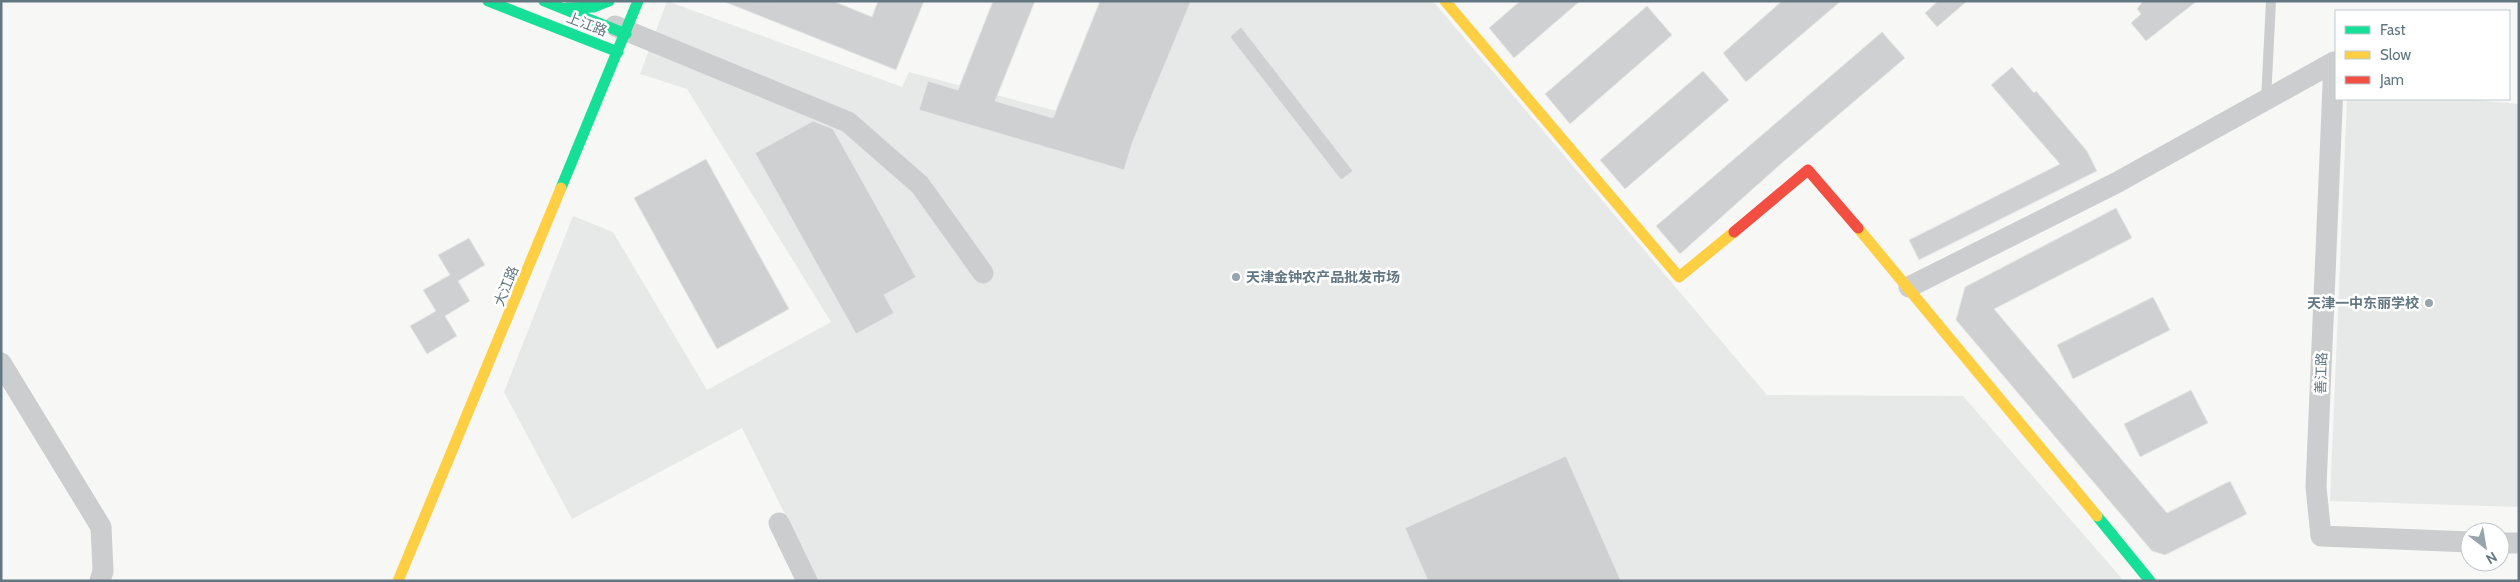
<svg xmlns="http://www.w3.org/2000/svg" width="2520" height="582" viewBox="0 0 2520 582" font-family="Cabin,'Noto Sans SC',sans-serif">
  <rect width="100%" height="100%" fill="#f7f7f6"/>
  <path fill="#e7e9e8" d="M 667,1 L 902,87 L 909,72 L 1106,124 L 1154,1 L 1433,1 L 1767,395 L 1963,396 L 2124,581 L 818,581 L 742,428 L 572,519 L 504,392 L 573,216 L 613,232 L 707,390 L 831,322 L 687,89 L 640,74 Z
    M 2347,99 L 2462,99 L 2519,104 L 2519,507 L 2330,501 Z"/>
  <path fill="#ced0d1" stroke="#e6e6e6" d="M 833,1 L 872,17 L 878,1 L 924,1 L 896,70 L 725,2 Z
    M 993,1 L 1035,1 L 995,101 L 1053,118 L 1100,1 L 1191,1 L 1133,141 L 1124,170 L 919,110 L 928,81 L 958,90 Z
    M 1520,1 L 1580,1 L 1514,58 L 1489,28 Z
    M 1782,1 L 1841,1 L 1746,82 L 1723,53 Z
    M 1938,1 L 1967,1 L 1937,27 L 1925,13 Z
    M 2143,1 L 2197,1 L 2146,41 L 2131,23 L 2141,14 L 2137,9 Z
    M 1647,6 L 1672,35 L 1570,124 L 1545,94 Z
    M 1241,27 L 1353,171 L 1341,180 L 1230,37 Z
    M 1882,32 L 1905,58 L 1783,162 L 1680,254 L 1656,226 Z
    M 2012,67 L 2034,93 L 2036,91 L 2087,151 L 2097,171 L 1919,260 L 1909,240 L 2060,164 L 1991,85 Z
    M 1703,71 L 1729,100 L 1625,189 L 1600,160 Z
    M 813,121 L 833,129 L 916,277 L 884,295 L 894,313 L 856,334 L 755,153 Z
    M 706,159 L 789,309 L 717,349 L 634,198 Z
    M 2116,208 L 2132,238 L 1994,309 L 2167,513 L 2230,481 L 2247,514 L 2165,555 L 2152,551 L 1956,320 L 1965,287 Z
    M 469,238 L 485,265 L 458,281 L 470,301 L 445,316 L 457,336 L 427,354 L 410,326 L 436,311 L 423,290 L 450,275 L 438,255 Z
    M 2153,297 L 2170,330 L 2073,379 L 2057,345 Z
    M 2191,390 L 2208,423 L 2140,457 L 2124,424 Z
    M 1566,456 L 1621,581 L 1428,581 L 1405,528 Z"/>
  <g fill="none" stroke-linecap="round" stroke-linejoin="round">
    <path stroke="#cccdce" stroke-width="10" d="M 2266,100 L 2271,1"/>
    <path stroke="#cccdce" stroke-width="21" d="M 615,26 L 848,122 L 920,185 L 983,273
      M 2334,62 L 2316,487 L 2321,536 L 2470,542
      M 1909,287 L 2116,183 L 2334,62
      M 1,363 L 101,527 L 103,571 L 100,581
      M 779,523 L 807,581
      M 2500,543 L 2519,543"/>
    <path stroke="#16e098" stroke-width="11" d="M 488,1 L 618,52
      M 544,1 L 626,34
      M 567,8 L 594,7 L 609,1
      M 561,188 L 638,1
      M 2097,516 L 2150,581"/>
    <path stroke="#ffcf43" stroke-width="11" d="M 1445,1 L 1679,277 L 1734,232
      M 1858,228 L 2097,516
      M 398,581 L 561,188"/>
    <path stroke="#f24e42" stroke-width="11" d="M 1734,232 L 1808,170 L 1858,228"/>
  </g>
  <g fill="#96a4ab" stroke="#fff" stroke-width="2">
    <circle cx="1236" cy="277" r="5"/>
    <circle cx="2429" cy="303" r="5"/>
  </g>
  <g text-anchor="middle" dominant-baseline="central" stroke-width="5" stroke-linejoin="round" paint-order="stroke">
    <g font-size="14" fill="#627782" stroke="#fff">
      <text transform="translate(587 24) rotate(21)">上江路</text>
      <text transform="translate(506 286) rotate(-68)">大江路</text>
      <text transform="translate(2321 373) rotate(-88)">善江路</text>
    </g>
    <g font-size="14" font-weight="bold" fill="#627782" stroke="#fff" text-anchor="start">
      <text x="1246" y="277">天津金钟农产品批发市场</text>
      <text x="2419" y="303" text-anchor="end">天津一中东丽学校</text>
    </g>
  </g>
  <rect width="2520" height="582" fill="none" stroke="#627782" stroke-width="5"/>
  <rect x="2335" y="10" width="175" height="90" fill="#ffffff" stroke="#c0c9cd"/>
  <rect x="2345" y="26" width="25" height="8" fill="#16e098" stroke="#c0c9cd"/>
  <text x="2380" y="35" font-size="15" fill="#627782">Fast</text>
  <rect x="2345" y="51" width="25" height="8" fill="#ffcf43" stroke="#c0c9cd"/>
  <text x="2380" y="60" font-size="15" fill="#627782">Slow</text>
  <rect x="2345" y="76" width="25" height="8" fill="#f24e42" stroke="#c0c9cd"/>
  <text x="2380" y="85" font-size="15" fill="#627782">Jam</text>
  <g transform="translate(2485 547) rotate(149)"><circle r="24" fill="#ffffff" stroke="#c0c9cd"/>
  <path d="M0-4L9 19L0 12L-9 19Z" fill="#96a4ab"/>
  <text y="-8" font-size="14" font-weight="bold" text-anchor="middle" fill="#627782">N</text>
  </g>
</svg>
